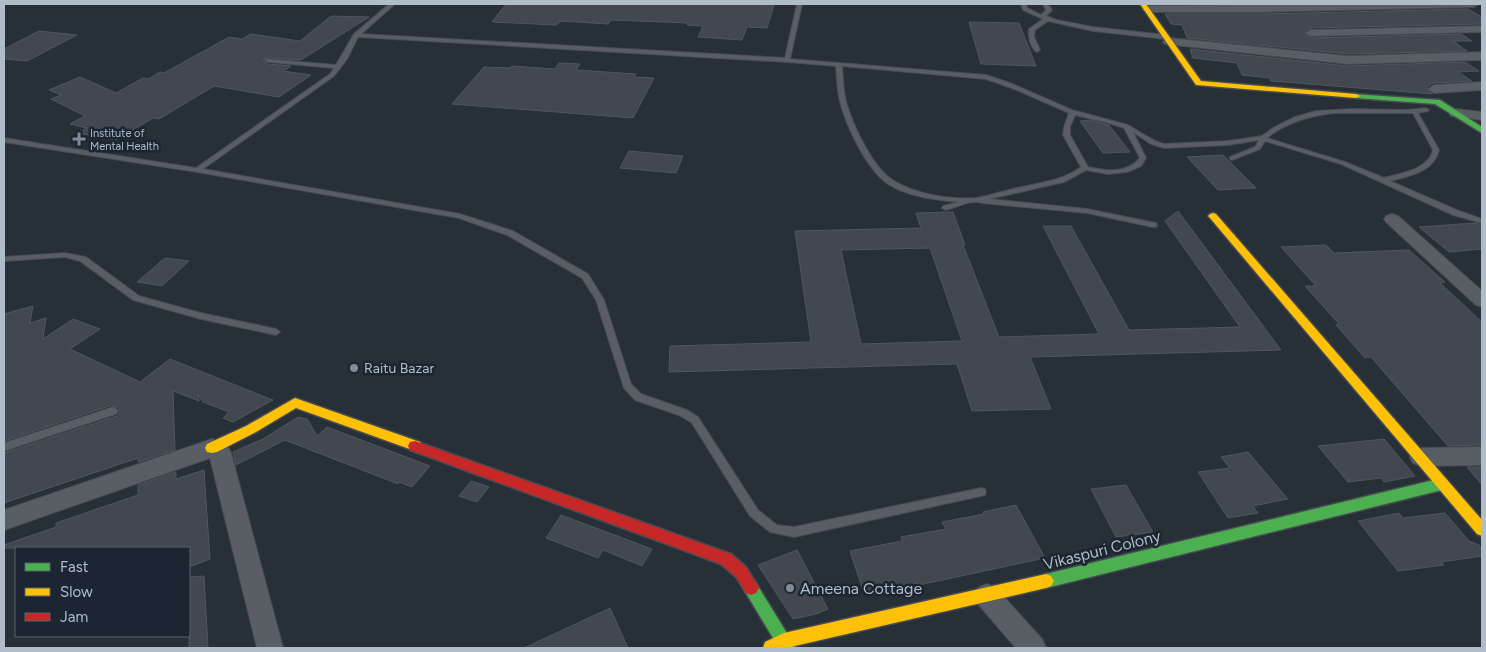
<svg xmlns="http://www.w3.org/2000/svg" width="1486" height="652" viewBox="0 0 1486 652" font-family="Figtree,sans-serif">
  <rect width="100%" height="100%" fill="#272f37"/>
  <path fill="#41484f" stroke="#4f565f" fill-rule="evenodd" d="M 506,4 L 747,4 L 774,5 L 767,28 L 747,27 L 742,40 L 698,37 L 703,26 L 687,25 L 688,23 L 611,20 L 608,24 L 560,21 L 557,25 L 492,22 Z
    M 1468,9 L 1482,17 L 1482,24 L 1311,28 L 1303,32 L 1311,38 L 1461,34 L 1472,41 L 1453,41 L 1467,51 L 1348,54 L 1187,38 L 1182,25 L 1171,24 L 1165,14 L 1261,14 Z
    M 331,16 L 369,17 L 301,60 L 265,58 L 263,60 L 268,64 L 291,66 L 283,71 L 311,75 L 279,97 L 214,86 L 159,119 L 153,118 L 116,140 L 77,133 L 87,128 L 70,124 L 85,116 L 51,99 L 61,95 L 49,90 L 80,77 L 116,93 L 143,78 L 148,79 L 160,72 L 164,73 L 229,37 L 242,39 L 251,34 L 300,41 Z
    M 969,22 L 1019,23 L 1036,66 L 981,64 Z
    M 39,31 L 77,35 L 27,61 L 4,59 L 4,49 Z
    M 1190,49 L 1348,66 L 1465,62 L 1479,71 L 1458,72 L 1472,81 L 1433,83 L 1426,88 L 1432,94 L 1285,82 L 1271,81 L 1270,78 L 1242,75 L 1237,63 L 1193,58 Z
    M 559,63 L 580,64 L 576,70 L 636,74 L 634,77 L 654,78 L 633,118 L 452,104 L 484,67 L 510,68 L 512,66 L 555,69 Z
    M 1090,120 L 1109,125 L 1130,152 L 1103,153 L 1080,121 Z
    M 629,151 L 683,156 L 676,173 L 620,168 Z
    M 1223,155 L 1256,188 L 1218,190 L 1187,157 Z
    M 1178,211 L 1281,350 L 1030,357 L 1051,409 L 972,411 L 957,364 L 669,372 L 670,346 L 811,342 L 795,231 L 921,228 L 916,213 L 953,212 L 965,245 L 963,245 L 999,337 L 1099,334 L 1043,226 L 1071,226 L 1129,330 L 1240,327 L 1165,221 ZM 930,248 L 962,341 L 861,344 L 841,250 Z
    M 1475,223 L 1482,225 L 1482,249 L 1449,252 L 1419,227 Z
    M 1326,245 L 1334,253 L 1409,250 L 1445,282 L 1440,283 L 1482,322 L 1482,445 L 1448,446 L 1371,357 L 1365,358 L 1336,325 L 1339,324 L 1305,286 L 1316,286 L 1281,247 Z
    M 165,258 L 189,261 L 162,286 L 137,282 Z
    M 33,306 L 30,323 L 46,318 L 43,339 L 73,319 L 100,329 L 70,349 L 140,382 L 170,359 L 273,400 L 233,422 L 223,418 L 229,412 L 203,402 L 198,394 L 199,401 L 173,391 L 175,450 L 138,462 L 138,458 L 4,503 L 4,453 L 117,416 L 120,412 L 118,407 L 112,405 L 4,441 L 4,314 Z
    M 298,417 L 307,419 L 317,436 L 327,427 L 430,466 L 412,487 L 399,482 L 398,484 L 285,440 L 236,465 L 233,452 L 263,439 Z
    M 1384,439 L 1415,476 L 1384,482 L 1381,478 L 1348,482 L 1318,446 Z
    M 1248,452 L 1288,499 L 1253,506 L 1258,513 L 1228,518 L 1198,472 L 1230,468 L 1221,457 Z
    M 1467,467 L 1482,467 L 1482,485 Z
    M 204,470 L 210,559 L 189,567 L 189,548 L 4,548 L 4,545 L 56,527 L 56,523 L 138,495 L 138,485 L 176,472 L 176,479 Z
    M 471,481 L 489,487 L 477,502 L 459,496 Z
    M 1126,485 L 1153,532 L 1116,537 L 1091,489 Z
    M 1016,505 L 1045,558 L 919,585 L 919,583 L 864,593 L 850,551 L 902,541 L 901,537 L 946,529 L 942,522 L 984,514 L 983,512 Z
    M 1399,513 L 1403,518 L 1445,513 L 1469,541 L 1479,545 L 1482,549 L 1482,556 L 1441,562 L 1444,565 L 1398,571 L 1358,521 Z
    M 561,515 L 652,549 L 642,566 L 603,550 L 598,558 L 546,538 Z
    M 797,550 L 828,609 L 816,614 L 793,619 L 758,565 Z
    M 204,576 L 208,648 L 189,648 L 189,577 Z
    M 610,608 L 628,648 L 524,648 Z"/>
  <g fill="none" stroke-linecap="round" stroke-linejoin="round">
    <defs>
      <path id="lane" d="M 389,4 L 395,4 L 361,34 L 785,58 L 797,4 L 802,4 L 790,59 L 986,75 L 1010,83 L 1072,110 L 1128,125 L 1155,141 L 1164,144 L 1228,141 L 1262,136 L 1273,128 L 1295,117 L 1316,111 L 1352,109 L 1407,110 L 1426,108 L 1429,110 L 1428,111 L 1418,113 L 1439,150 C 1434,172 1409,176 1390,181 L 1459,211 L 1482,219 L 1482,223 L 1453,215 L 1341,164 L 1265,141 L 1260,149 L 1232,160 L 1230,159 L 1230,157 L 1255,147 L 1259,140 L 1228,145 L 1164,148 L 1151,144 L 1133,132 L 1146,158 L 1141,166 L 1127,172 L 1108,174 L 1086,170 L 1064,182 L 989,199 L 1087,209 L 1156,223 L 1157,225 L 1156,227 L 1153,227 L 1087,213 L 982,203 C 972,199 957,207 946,210 L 942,208 L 943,206 L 959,202 C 936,200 908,197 888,184 C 866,169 844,122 839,97 C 837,87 837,76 836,66 L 787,62 L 358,37 L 347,59 L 334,76 L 203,169 L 460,214 L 513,231 L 588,274 L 604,300 L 631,384 L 641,394 L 687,410 L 698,417 L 758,510 L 777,525 L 794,527 L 981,488 L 985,489 L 986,492 L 985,495 L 981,496 L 794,537 L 770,532 L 750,516 L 692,423 L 681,416 L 635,400 L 624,388 L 596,300 L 582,278 L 507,235 L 459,218 L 197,172 L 4,142 L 4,138 L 196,168 L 330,74 L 334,68 L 268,62 L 265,60 L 266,59 L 336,65 L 354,34 ZM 842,66 L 986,79 L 1017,90 L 1069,113 L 1064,127 L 1063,135 L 1081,167 C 1061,182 1036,183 1013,189 C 1000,192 988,196 976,198 C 949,200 905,193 885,174 C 869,159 849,118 845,97 C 843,87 843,76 842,66 ZM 1334,113 L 1413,113 L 1433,150 C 1428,170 1401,173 1384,178 L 1345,162 L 1267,138 C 1286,122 1310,116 1334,113 ZM 1075,115 L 1109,123 L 1124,128 L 1140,158 C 1127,174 1106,171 1088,167 L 1070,135 L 1070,127 Z
        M 1021,4 L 1026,4 L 1027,8 L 1041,15 L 1046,10 L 1043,4 L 1048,4 L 1052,10 L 1046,16 L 1057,20 L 1093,27 L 1166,35 L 1169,37 L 1166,39 L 1093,31 L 1048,21 L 1035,30 L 1034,37 L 1040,50 L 1037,52 C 1030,47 1028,37 1029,29 L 1043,19 L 1023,10 Z
        M 65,253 L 86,257 L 139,296 L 201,313 L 276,329 L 280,332 L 276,335 L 201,319 L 133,300 L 80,261 L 65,257 L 4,261 L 4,257 Z
        M 113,407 L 116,408 L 118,411 L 116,414 L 4,451 L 4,443 Z"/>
      <path id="street" d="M 1346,4 L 1479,4 L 1474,7 L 1261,12 L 1147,12 L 1142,9 L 1147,6 Z
        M 1482,26 L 1482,32 L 1311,36 L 1305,33 L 1311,30 Z
        M 1169,38 L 1348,56 L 1482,52 L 1482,60 L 1348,64 L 1165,44 L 1163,42 L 1165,40 Z
        M 1482,82 L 1482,90 L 1434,93 L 1428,89 L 1434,85 Z
        M 1456,109 L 1482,112 L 1482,120 L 1451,116 L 1449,113 L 1451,110 Z
        M 1392,214 L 1398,216 L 1482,291 L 1482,307 L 1476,305 L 1386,222 L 1384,219 L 1386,216 Z
        M 212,439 L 228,447 L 231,453 L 283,648 L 257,648 L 210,458 L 4,530 L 4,510 Z
        M 1482,447 L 1482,465 L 1421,466 L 1413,463 L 1410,457 L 1413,451 L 1421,448 Z
        M 987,584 L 996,588 L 1042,639 L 1046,648 L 1016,648 L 978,604 L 974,596 L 978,588 Z"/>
      <path id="fast" d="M 1353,94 L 1440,100 L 1482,127 L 1482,133 L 1435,104 L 1356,98 L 1352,96 Z
        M 1442,478 L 1447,480 L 1449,484 L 1447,488 L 1442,490 L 1046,588 L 1041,586 L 1038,581 L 1041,576 L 1046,574 Z
        M 751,581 L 756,583 L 796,648 L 779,648 L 743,588 L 746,583 Z"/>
      <path id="slow" d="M 1140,4 L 1146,4 L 1201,81 L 1356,94 L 1360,96 L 1356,98 L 1196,85 Z
        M 1213,213 L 1216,214 L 1482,520 L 1482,536 L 1477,534 L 1210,218 L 1208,216 L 1210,214 Z
        M 295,398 L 420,442 L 422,446 L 420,450 L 415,451 L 296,408 L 256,432 L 217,452 L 212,453 L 207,452 L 205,448 L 207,444 L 246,426 Z
        M 1046,574 L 1051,576 L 1054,581 L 1051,586 L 1046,588 L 786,648 L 763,648 L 765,642 L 784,633 Z"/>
      <path id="jam" d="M 415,441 L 731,554 L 746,567 L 759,588 L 756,593 L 751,595 L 746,593 L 736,577 L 721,564 L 410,450 L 408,446 L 410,442 Z"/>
    </defs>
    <use href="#lane" stroke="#464b52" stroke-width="2"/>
    <use href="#street" stroke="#464b52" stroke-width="2"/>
    <use href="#fast" stroke="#464b52" stroke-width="3"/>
    <use href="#slow" stroke="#464b52" stroke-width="3"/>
    <use href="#jam" stroke="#464b52" stroke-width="3"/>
    <use href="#lane" fill="#585e64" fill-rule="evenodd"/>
    <use href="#street" fill="#585e64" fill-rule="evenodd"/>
    <use href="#fast" fill="#4caf50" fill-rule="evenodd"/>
    <use href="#slow" fill="#ffc107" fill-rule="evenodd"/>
    <use href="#jam" fill="#c62828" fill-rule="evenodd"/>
  </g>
  <g fill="#818b96" stroke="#1b2632" stroke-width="2">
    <path d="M76.5 131.5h5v5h5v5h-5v5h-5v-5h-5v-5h5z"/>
    <circle cx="354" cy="368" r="5"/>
    <circle cx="790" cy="588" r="5"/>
  </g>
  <g text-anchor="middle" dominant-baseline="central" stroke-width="5" stroke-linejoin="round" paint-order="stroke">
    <g font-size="11" fill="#b1bcc9" stroke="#1b2632" text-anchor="start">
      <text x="90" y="133">Institute of<tspan x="90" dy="13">Mental Health</tspan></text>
    </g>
    <g font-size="14" fill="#b1bcc9" stroke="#1b2632" text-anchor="start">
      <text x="364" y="368">Raitu Bazar</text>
    </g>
    <g font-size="16" fill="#b1bcc9" stroke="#1b2632">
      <text transform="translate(1102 550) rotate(-14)">Vikaspuri Colony</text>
    </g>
    <g font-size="16" fill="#b1bcc9" stroke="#1b2632" text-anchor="start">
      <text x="800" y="588">Ameena Cottage</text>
    </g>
  </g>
  <rect width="1486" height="652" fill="none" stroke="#b1bcc9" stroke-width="10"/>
  <rect x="15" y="547" width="175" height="90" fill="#1b2632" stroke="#57626e"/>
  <rect x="25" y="563" width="25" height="8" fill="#4caf50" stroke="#57626e"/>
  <text x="60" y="572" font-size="15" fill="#b1bcc9">Fast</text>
  <rect x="25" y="588" width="25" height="8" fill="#ffc107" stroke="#57626e"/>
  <text x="60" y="597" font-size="15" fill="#b1bcc9">Slow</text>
  <rect x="25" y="613" width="25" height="8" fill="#c62828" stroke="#57626e"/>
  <text x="60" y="622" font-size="15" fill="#b1bcc9">Jam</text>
</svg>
